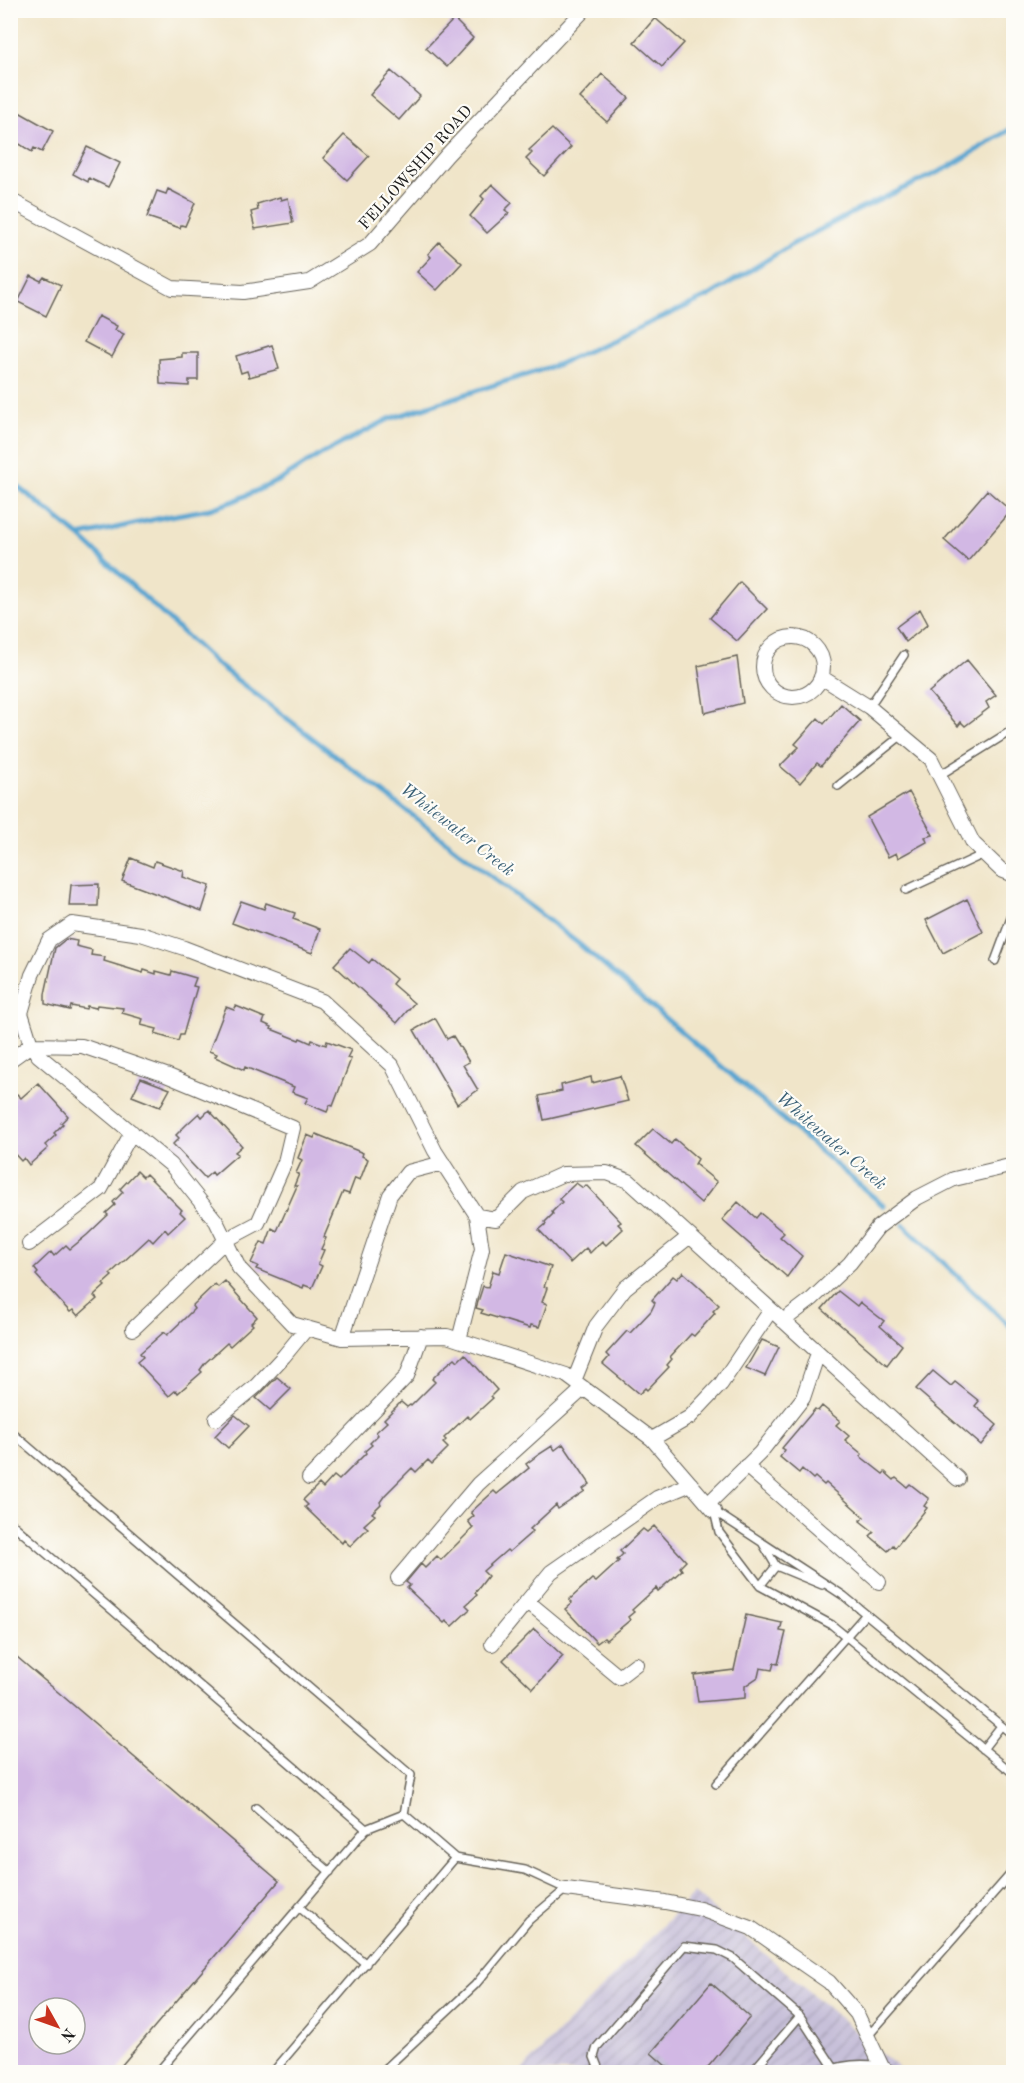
<svg xmlns="http://www.w3.org/2000/svg" width="1024" height="2083" viewBox="0 0 1024 2083" font-family="'Old Standard TT',serif">
  <defs>
    <pattern id="industrial-furrows" width="10" height="10" patternUnits="userSpaceOnUse" patternTransform="scale(1.5)"><rect width="10" height="10" fill="#c7c0d9"/><path d="M-1 1l2-2M0 10L10 0M9 11l2-2" fill="none" stroke="#aaa4ba"/></pattern>
  </defs>
  <rect width="100%" height="100%" fill="#fdfcf7"/>
  <filter id="ink" filterUnits="userSpaceOnUse"><feTurbulence type="fractalNoise" baseFrequency=".0167" numOctaves="2"/><feDisplacementMap in="SourceGraphic" scale="12" xChannelSelector="R" yChannelSelector="G"/><feConvolveMatrix kernelMatrix="1 2 1 2 8 2 1 2 1" color-interpolation-filters="sRGB"/></filter>
  <filter id="wash" filterUnits="userSpaceOnUse"><feTurbulence type="fractalNoise" baseFrequency=".008" numOctaves="4" result="noise"/><feDisplacementMap in="SourceGraphic" scale="24" xChannelSelector="R" yChannelSelector="G"/><feGaussianBlur stdDeviation="1.35" result="paint"/><feColorMatrix in="noise" values="0 0 0 0 0 0 0 0 0 0 0 0 0 0 0 0 0 1.4 0 .05"/><feComposite in="paint" operator="in"/></filter>
  <g filter="url(#wash)">
    <rect width="100%" height="100%" fill="#f0e5c9"/>
    <path fill="url(#industrial-furrows)" d="M 694,1893 L 889,2060 L 903,2072 L 520,2072 Z"/>
    <g fill="none" stroke-linecap="round" stroke-linejoin="round">
      <path stroke="#58a4d0" stroke-width="5" d="M 10,480 L 79,536 L 214,662 L 579,944 L 884,1206
        M 79,536 L 165,517 L 210,509 L 234,501 L 280,480 L 323,453 L 389,419 L 559,364 L 709,296 L 791,245 L 858,210 L 949,167 L 1014,127
        M 904,1225 L 1014,1330"/>
    </g>
    <g id="blocks">
      <path fill="#d2b8e4" fill-rule="evenodd" d="M 655,18 L 684,43 L 662,67 L 634,42 Z
        M 454,19 L 473,38 L 447,67 L 426,48 Z
        M 391,71 L 420,96 L 399,120 L 370,95 Z
        M 602,74 L 629,98 L 607,122 L 580,98 Z
        M 19,112 L 53,131 L 42,152 L 34,148 L 32,152 L 10,138 L 10,129 Z
        M 552,129 L 571,147 L 544,176 L 526,159 L 532,153 L 529,150 Z
        M 344,135 L 369,156 L 347,180 L 323,158 Z
        M 87,147 L 120,163 L 108,187 L 89,178 L 88,182 L 73,174 Z
        M 492,184 L 512,203 L 505,210 L 509,213 L 487,233 L 470,216 L 484,199 L 481,196 Z
        M 168,189 L 195,203 L 185,226 L 181,225 L 180,228 L 147,217 L 157,191 L 166,194 Z
        M 280,197 L 281,200 L 288,198 L 293,223 L 255,229 L 251,212 L 258,210 L 257,204 Z
        M 439,242 L 462,263 L 437,290 L 417,272 L 431,257 L 428,254 Z
        M 31,276 L 41,281 L 44,277 L 61,285 L 46,316 L 18,302 Z
        M 98,316 L 117,326 L 115,330 L 124,334 L 112,357 L 84,342 Z
        M 272,345 L 279,369 L 249,377 L 247,371 L 241,373 L 236,356 Z
        M 182,353 L 198,353 L 198,380 L 189,380 L 189,386 L 160,384 L 159,359 L 182,357 Z
        M 987,490 L 1011,511 L 968,561 L 944,540 Z
        M 740,582 L 767,609 L 737,641 L 710,618 Z
        M 920,609 L 928,624 L 906,642 L 896,627 Z
        M 737,657 L 743,703 L 705,713 L 698,666 Z
        M 967,660 L 996,695 L 986,702 L 989,708 L 965,726 L 961,722 L 958,726 L 929,692 Z
        M 841,704 L 860,721 L 821,766 L 817,763 L 800,783 L 780,766 L 799,747 L 795,744 L 818,718 L 824,724 Z
        M 909,792 L 933,835 L 925,837 L 927,842 L 898,858 L 896,853 L 888,857 L 867,817 Z
        M 131,858 L 153,867 L 155,861 L 184,871 L 183,877 L 210,886 L 202,911 L 122,881 Z
        M 99,884 L 98,906 L 69,906 L 71,885 Z
        M 967,899 L 983,932 L 943,953 L 926,920 Z
        M 241,901 L 264,909 L 266,903 L 295,913 L 293,919 L 320,929 L 312,953 L 232,923 Z
        M 66,939 L 77,941 L 76,946 L 92,950 L 91,955 L 105,957 L 104,961 L 143,973 L 144,970 L 156,974 L 156,971 L 171,975 L 172,971 L 196,978 L 193,986 L 197,987 L 183,1035 L 180,1035 L 178,1041 L 155,1034 L 157,1029 L 141,1025 L 143,1019 L 122,1013 L 123,1008 L 97,1005 L 96,1008 L 87,1006 L 86,1009 L 71,1006 L 70,1010 L 45,1004 L 45,994 L 55,948 Z
        M 350,948 L 369,963 L 372,959 L 396,979 L 392,984 L 414,1003 L 397,1023 L 334,965 Z
        M 236,1006 L 265,1018 L 263,1023 L 272,1027 L 271,1029 L 299,1040 L 300,1038 L 311,1043 L 312,1040 L 326,1045 L 327,1041 L 351,1050 L 347,1058 L 351,1059 L 333,1106 L 330,1105 L 327,1112 L 305,1103 L 308,1098 L 292,1092 L 294,1087 L 245,1067 L 244,1070 L 215,1057 L 217,1054 L 209,1051 L 226,1007 L 234,1010 Z
        M 435,1018 L 447,1039 L 453,1036 L 469,1062 L 463,1065 L 478,1090 L 457,1104 L 414,1030 Z
        M 620,1076 L 628,1101 L 544,1120 L 539,1096 L 562,1091 L 561,1085 L 591,1077 L 592,1083 Z
        M 141,1078 L 170,1089 L 160,1107 L 132,1096 Z
        M 38,1083 L 68,1116 L 61,1123 L 63,1124 L 54,1133 L 56,1135 L 45,1145 L 48,1148 L 29,1165 L 24,1158 L 21,1161 L 10,1149 L 10,1100 L 17,1094 L 21,1098 Z
        M 209,1110 L 242,1146 L 235,1152 L 238,1154 L 214,1175 L 212,1172 L 205,1178 L 173,1144 L 179,1138 L 176,1135 L 186,1125 L 199,1113 L 202,1117 Z
        M 653,1129 L 671,1144 L 675,1139 L 698,1159 L 695,1164 L 717,1182 L 701,1203 L 636,1146 Z
        M 316,1134 L 363,1153 L 362,1156 L 368,1159 L 360,1180 L 355,1178 L 349,1194 L 343,1192 L 324,1237 L 326,1238 L 321,1249 L 324,1250 L 318,1264 L 322,1266 L 312,1288 L 304,1285 L 303,1288 L 256,1269 L 258,1266 L 251,1263 L 261,1242 L 266,1244 L 272,1228 L 277,1231 L 297,1186 L 294,1186 L 299,1174 L 296,1173 L 302,1160 L 298,1158 L 307,1135 L 314,1138 Z
        M 137,1171 L 143,1177 L 146,1174 L 182,1210 L 180,1212 L 185,1217 L 168,1233 L 165,1229 L 153,1242 L 149,1238 L 110,1274 L 112,1276 L 103,1284 L 105,1286 L 94,1296 L 97,1299 L 78,1316 L 73,1310 L 70,1312 L 36,1275 L 38,1273 L 34,1268 L 51,1252 L 54,1256 L 66,1245 L 70,1249 L 87,1235 L 108,1215 L 106,1213 L 115,1205 L 113,1202 L 123,1192 L 120,1189 Z
        M 576,1183 L 583,1188 L 586,1185 L 621,1222 L 618,1224 L 623,1229 L 606,1245 L 602,1241 L 590,1253 L 586,1248 L 570,1263 L 539,1230 L 546,1224 L 545,1222 L 553,1214 L 552,1212 L 562,1202 L 559,1199 Z
        M 738,1202 L 756,1218 L 760,1213 L 784,1233 L 780,1237 L 802,1256 L 787,1277 L 722,1220 Z
        M 506,1252 L 551,1267 L 544,1287 L 547,1288 L 542,1302 L 547,1304 L 539,1327 L 531,1325 L 530,1328 L 481,1313 L 483,1310 L 476,1308 L 483,1286 L 488,1287 L 493,1271 L 499,1273 Z
        M 683,1272 L 719,1305 L 713,1311 L 715,1313 L 706,1323 L 694,1336 L 691,1334 L 670,1357 L 672,1359 L 667,1365 L 669,1367 L 647,1390 L 645,1388 L 639,1394 L 603,1364 L 609,1357 L 606,1354 L 627,1331 L 630,1333 L 651,1311 L 655,1303 L 652,1300 L 673,1276 L 677,1279 Z
        M 225,1281 L 257,1317 L 251,1323 L 253,1325 L 230,1346 L 227,1343 L 205,1363 L 200,1370 L 202,1372 L 178,1393 L 176,1390 L 169,1396 L 137,1362 L 143,1357 L 140,1353 L 164,1332 L 167,1335 L 183,1320 L 194,1309 L 192,1306 L 215,1284 L 218,1287 Z
        M 838,1291 L 857,1306 L 860,1302 L 875,1314 L 884,1321 L 880,1326 L 902,1345 L 887,1365 L 822,1309 Z
        M 762,1340 L 779,1347 L 765,1376 L 746,1368 Z
        M 465,1354 L 497,1390 L 491,1396 L 493,1398 L 470,1419 L 467,1416 L 444,1438 L 446,1440 L 443,1443 L 448,1448 L 432,1464 L 428,1460 L 416,1472 L 412,1468 L 385,1495 L 380,1502 L 381,1504 L 372,1513 L 375,1515 L 364,1525 L 368,1528 L 350,1546 L 344,1540 L 342,1543 L 305,1507 L 308,1505 L 303,1500 L 319,1484 L 323,1488 L 334,1476 L 339,1480 L 366,1453 L 365,1451 L 372,1445 L 370,1443 L 378,1435 L 376,1432 L 387,1422 L 384,1419 L 401,1402 L 407,1407 L 410,1405 L 411,1406 L 435,1382 L 432,1379 L 442,1369 L 455,1358 L 458,1361 Z
        M 933,1371 L 951,1386 L 955,1382 L 979,1401 L 975,1406 L 997,1425 L 981,1445 L 916,1389 Z
        M 277,1377 L 291,1389 L 270,1410 L 256,1398 Z
        M 822,1406 L 840,1421 L 836,1425 L 849,1436 L 845,1440 L 862,1454 L 860,1456 L 883,1474 L 885,1472 L 894,1480 L 896,1478 L 907,1487 L 910,1484 L 929,1499 L 924,1506 L 927,1508 L 895,1548 L 893,1545 L 888,1551 L 870,1536 L 874,1532 L 860,1521 L 864,1517 L 826,1483 L 824,1485 L 815,1477 L 813,1479 L 802,1469 L 799,1473 L 780,1457 L 785,1450 L 782,1448 L 815,1409 L 818,1411 Z
        M 235,1415 L 249,1426 L 228,1448 L 215,1436 Z
        M 563,1444 L 590,1484 L 583,1489 L 585,1491 L 558,1509 L 556,1505 L 530,1529 L 533,1531 L 509,1552 L 507,1550 L 483,1571 L 488,1576 L 475,1593 L 477,1595 L 466,1605 L 470,1609 L 452,1626 L 446,1621 L 444,1623 L 407,1588 L 410,1585 L 406,1582 L 421,1564 L 425,1568 L 437,1556 L 441,1560 L 473,1528 L 468,1521 L 474,1516 L 471,1512 L 494,1491 L 497,1494 L 529,1468 L 526,1464 L 538,1455 L 552,1446 L 555,1450 Z
        M 654,1526 L 686,1561 L 680,1567 L 682,1570 L 658,1591 L 656,1588 L 632,1610 L 634,1612 L 628,1617 L 630,1620 L 606,1640 L 604,1638 L 597,1643 L 565,1609 L 572,1603 L 569,1600 L 592,1579 L 596,1582 L 619,1561 L 617,1560 L 623,1554 L 620,1551 L 643,1529 L 647,1532 Z
        M 746,1615 L 782,1623 L 780,1631 L 786,1632 L 778,1664 L 774,1663 L 772,1670 L 760,1668 L 758,1677 L 745,1686 L 745,1698 L 698,1702 L 694,1675 L 734,1670 Z
        M 534,1629 L 563,1656 L 533,1689 L 503,1660 Z
        M 10,1651 L 279,1881 L 115,2073 L 10,2073 ZM 39,2008 L 75,2008 L 75,2044 L 39,2044 Z
        M 711,1983 L 750,2017 L 703,2073 L 674,2073 L 651,2053 Z"/>
    </g>
  </g>
  <g filter="url(#ink)">
    <use href="#blocks" fill-opacity="0" stroke="#666259" stroke-width="1.5"/>
    <g fill="none" stroke-linecap="round" stroke-linejoin="round">
      <defs>
        <path id="service" d="M 869,707 L 904,655
          M 940,775 L 1014,729
          M 838,786 L 902,735
          M 906,890 L 984,854
          M 995,961 L 1014,910
          M 10,1431 L 411,1775 L 404,1814 L 455,1858 L 525,1870 L 566,1889 L 529,1920 L 475,1985 L 382,2072
          M 714,1511 L 719,1532 L 760,1586 L 832,1625 L 1014,1774
          M 714,1511 L 844,1596 L 1014,1736
          M 10,1522 L 366,1829 L 404,1814
          M 763,1544 L 776,1566 L 822,1585
          M 760,1586 L 776,1566
          M 983,1749 L 1001,1726
          M 716,1784 L 866,1614
          M 256,1808 L 330,1872
          M 299,1907 L 366,1964
          M 868,2036 L 1014,1870
          M 158,2072 L 366,1829
          M 273,2072 L 455,1858
          M 600,2072 L 594,2057 L 597,2047 L 684,1946 L 717,1950 L 733,1958 L 800,2016 L 834,2068
          M 752,2072 L 800,2016
          M 824,2072 C 843,2064 860,2063 880,2066"/>
        <path id="minor" d="M 10,200 L 172,288 L 243,292 L 309,282 L 370,244 L 447,155 L 584,10
          M763 667a30 30 0 1 1 60 0a30 30 0 1 1-60 0Z
          M 821,677 L 869,707 L 931,759 L 973,843 L 1001,870 L 1014,875
          M 10,1060 L 31,1045 L 82,1046 L 166,1075 L 293,1128 L 285,1162 L 258,1223 L 226,1240 L 133,1329
          M 477,1216 L 496,1219 L 523,1192 L 563,1174 L 607,1173 L 629,1181 L 958,1479
          M 29,1244 L 101,1189 L 132,1132
          M 783,1321 L 812,1299 L 850,1263 L 878,1227 L 917,1198 L 954,1179 L 1014,1165
          M 342,1338 L 390,1195 L 408,1172 L 443,1163
          M 459,1340 L 482,1249 L 477,1216 L 435,1151 L 392,1065 L 322,1001 L 184,948 L 141,934 L 72,924 L 49,940 L 32,975 L 21,1013 L 31,1045 L 38,1055 L 171,1165 L 216,1221 L 239,1268 L 292,1324 L 342,1338 L 447,1336 L 459,1340 L 566,1375 L 652,1439 L 714,1511
          M 574,1381 L 596,1326 L 625,1288 L 690,1236
          M 216,1419 L 256,1386 L 284,1356 L 307,1328
          M 652,1439 L 690,1417 L 721,1384 L 771,1310
          M 746,1466 L 879,1582
          M 309,1478 L 407,1376 L 421,1336
          M 708,1504 L 760,1453 L 803,1398 L 818,1353
          M 398,1578 L 478,1484 L 584,1388
          M 527,1601 L 619,1677 L 636,1664
          M 492,1644 L 551,1572 L 657,1498 L 691,1484
          M 566,1889 L 665,1902 L 700,1909 L 751,1928 L 829,1982 L 857,2014 L 882,2067 L 889,2072"/>
      </defs>
      <use href="#service" stroke="#666259" stroke-width="10"/>
      <use href="#minor" stroke="#666259" stroke-width="16"/>
      <use href="#service" stroke="#fff" stroke-width="7"/>
      <use href="#minor" stroke="#fff" stroke-width="14"/>
    </g>
  </g>
  <g text-anchor="middle" dominant-baseline="central" stroke-width="4.5" stroke-linejoin="round" paint-order="stroke">
    <g font-size="16" fill="#1c1c1c" stroke="#fdfcf7">
      <text transform="translate(416 168) rotate(-48)">FELLOWSHIP ROAD</text>
    </g>
    <g font-size="18" font-style="italic" fill="#3a6076" stroke="#fdfcf7">
      <text transform="translate(457 830) rotate(38)">Whitewater Creek</text>
      <text transform="translate(831 1141) rotate(41)">Whitewater Creek</text>
    </g>
  </g>
  <rect width="1024" height="2083" fill="none" stroke="#fdfcf7" stroke-width="36"/>
  <g transform="translate(57 2026) rotate(130)"><circle r="28" fill="#fdfcf7" stroke="#a3a29f" stroke-width="1.5"/>
  <path d="M0-4.5L10 22L0 15L-10 22Z" fill="#c8321e"/>
  <text y="-9" font-size="16" font-weight="bold" text-anchor="middle" fill="#1c1c1c">N</text>
  </g>
</svg>
